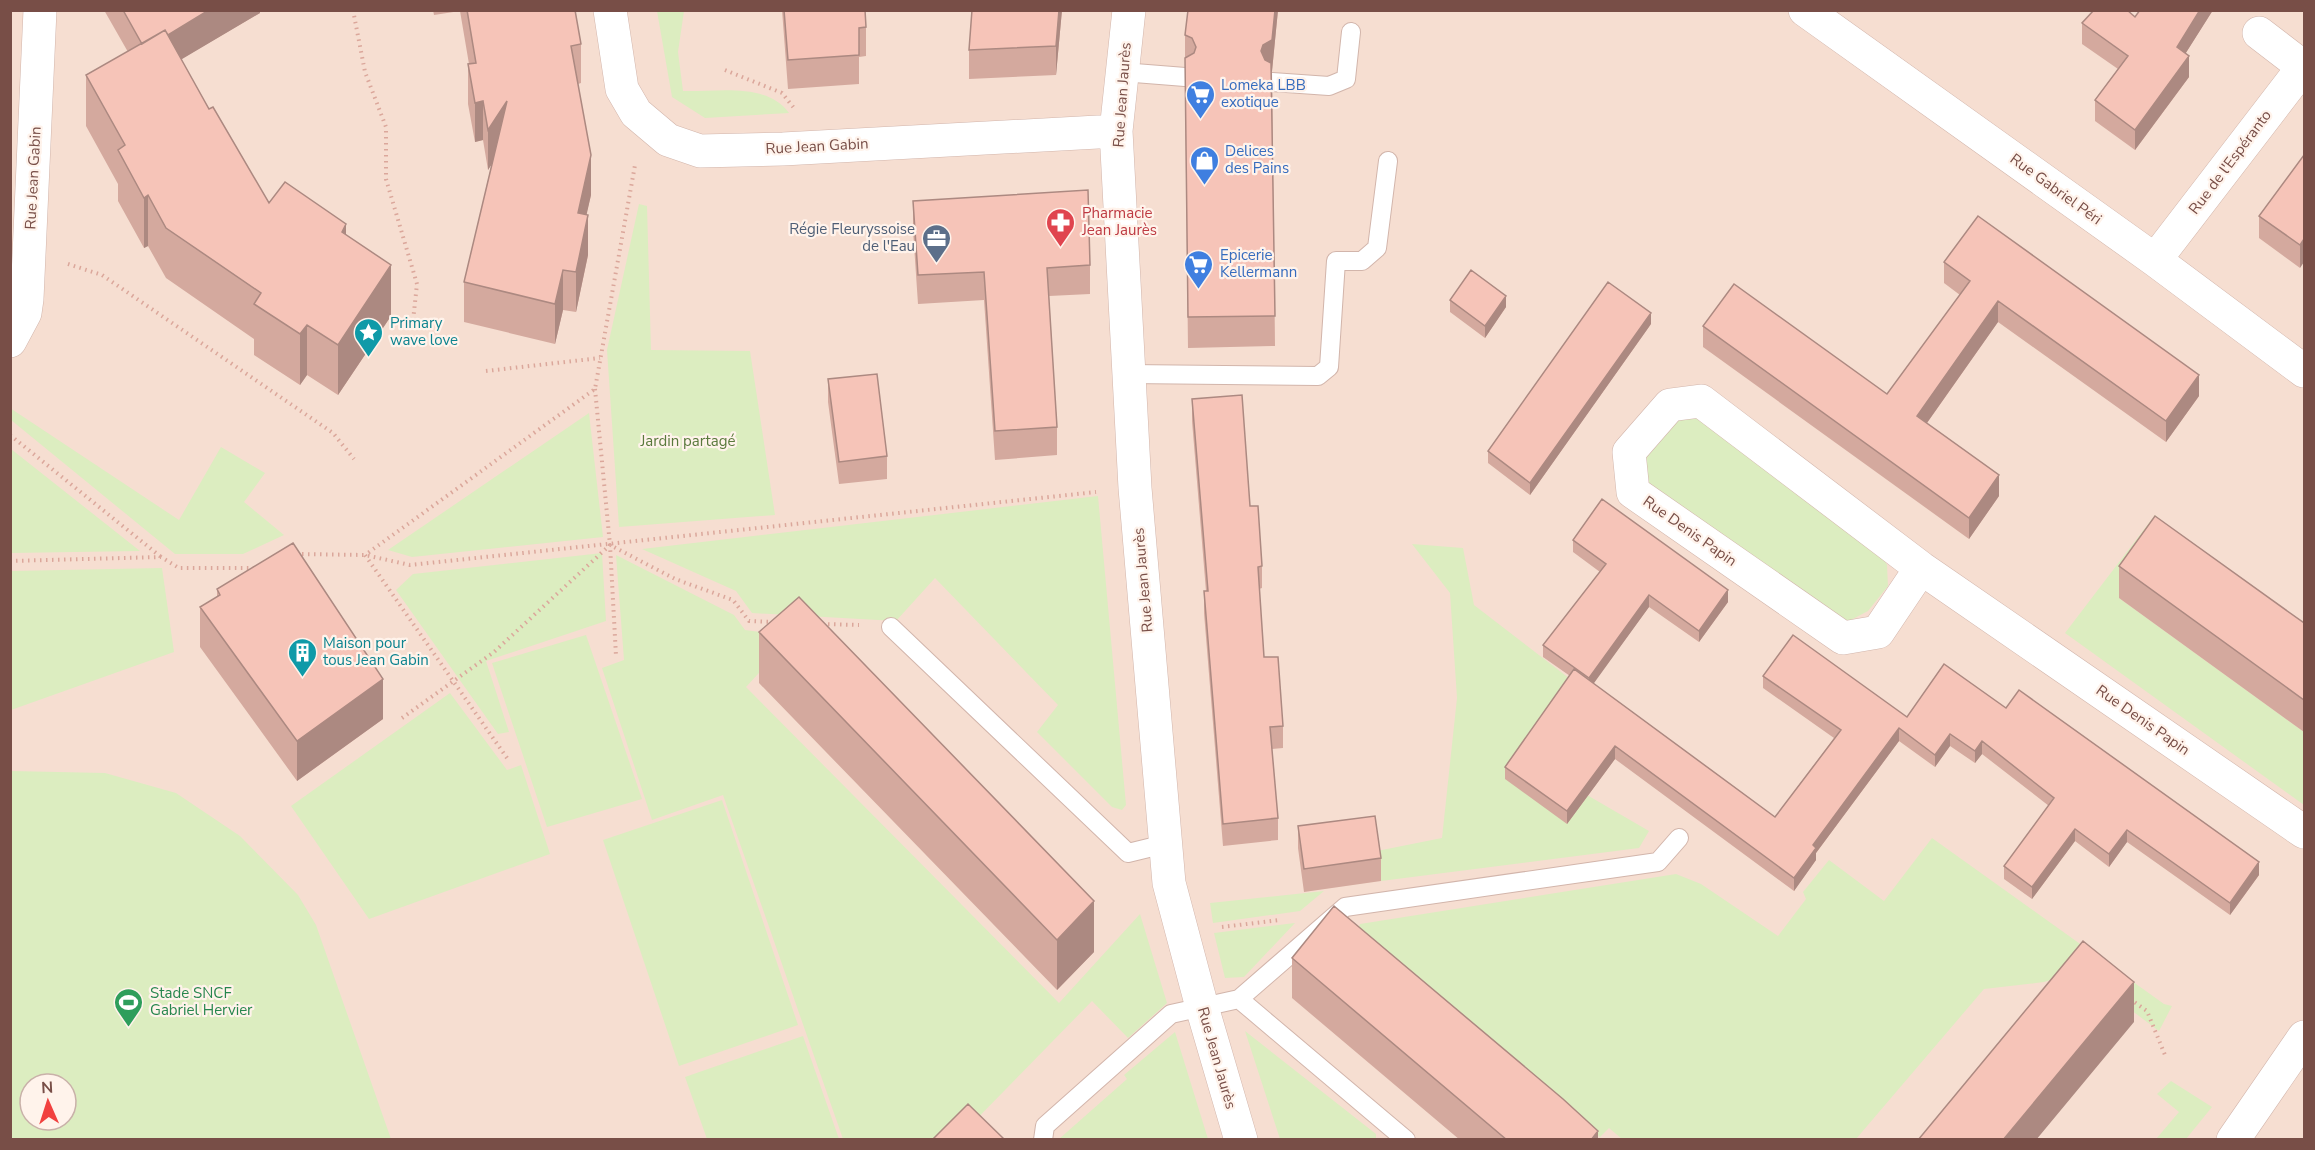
<svg xmlns="http://www.w3.org/2000/svg" width="2315" height="1150" viewBox="0 0 2315 1150" font-family="'Nunito Sans',sans-serif">
  <rect width="100%" height="100%" fill="#feeee3"/>
  <path fill="#f6ded1" fill-rule="evenodd" d="M 10,11 L 2304,11 L 2304,1139 L 11,1139 ZM 30,1084 L 66,1084 L 66,1120 L 30,1120 Z"/>
  <path fill="#dcedc0" fill-rule="evenodd" d="M 657,11 L 684,11 L 678,52 L 683,91 C 717,92 767,82 789,113 L 705,118 L 672,97 Z
    M 639,204 L 647,206 L 651,350 L 750,351 L 775,515 L 619,527 L 607,350 Z
    M 10,408 L 179,520 L 221,447 L 265,473 L 244,502 L 284,535 L 243,554 L 175,554 L 11,420 Z
    M 589,413 L 603,537 L 412,557 L 388,550 Z
    M 1682,414 L 1705,419 L 1878,548 L 1887,565 L 1888,586 L 1868,611 L 1847,622 L 1642,484 L 1641,459 Z
    M 10,449 L 11,449 L 140,551 L 11,553 Z
    M 1098,496 L 1126,805 L 1122,810 L 1112,807 L 1037,732 L 1058,705 L 935,578 L 896,621 L 752,613 L 736,591 L 642,549 Z
    M 2155,515 L 2171,529 L 2119,598 L 2304,732 L 2304,805 L 2065,633 Z
    M 1412,544 L 1463,548 L 1474,605 L 1574,682 L 1587,795 L 1649,831 L 1639,848 L 1381,881 L 1377,851 L 1442,838 L 1457,698 L 1450,593 Z
    M 602,553 L 606,621 L 486,661 L 509,732 L 498,734 L 396,590 L 413,574 Z
    M 616,555 L 734,615 L 745,630 L 793,636 L 746,687 L 1059,1003 L 1140,914 L 1167,1003 L 1128,1038 L 1092,1001 L 957,1139 L 843,1139 L 723,795 L 652,820 L 602,668 L 624,660 Z
    M 162,568 L 174,652 L 11,710 L 11,571 Z
    M 586,635 L 642,799 L 547,827 L 492,663 Z
    M 450,693 L 507,770 L 521,765 L 550,854 L 369,919 L 291,806 Z
    M 11,771 L 105,773 L 176,793 L 240,836 L 298,895 L 316,925 L 391,1139 L 11,1139 ZM 30,1084 L 66,1084 L 66,1120 L 30,1120 Z
    M 722,800 L 798,1025 L 679,1066 L 603,840 Z
    M 1932,838 L 2164,1004 L 2172,1006 L 2159,1031 L 2079,971 L 2044,982 L 1984,989 L 1856,1139 L 1622,1139 L 1609,1128 L 1600,1137 L 1353,941 L 1360,924 L 1676,874 L 1701,884 L 1778,936 L 1806,899 L 1803,892 L 1829,860 L 1884,901 Z
    M 1324,891 L 1300,911 L 1213,923 L 1210,903 Z
    M 1295,923 L 1244,977 L 1225,978 L 1214,933 Z
    M 1245,1031 L 1376,1134 L 1376,1139 L 1280,1139 Z
    M 1175,1032 L 1208,1139 L 1059,1139 L 1127,1079 L 1124,1075 Z
    M 803,1036 L 839,1139 L 707,1139 L 685,1077 Z
    M 2171,1081 L 2212,1107 L 2186,1139 L 2156,1139 L 2179,1112 L 2157,1094 Z"/>
  <g fill="none" stroke-linecap="round" stroke-linejoin="round">
    <defs>
      <path id="lane" d="M 1122,72 L 1185,77
        M 1272,82 L 1329,86 L 1346,79 L 1351,32
        M 1128,374 L 1318,376 L 1329,367 L 1336,261 L 1362,261 L 1377,248 L 1388,161
        M 891,627 L 1128,853 L 1165,844
        M 1239,999 L 1345,907 L 1658,862 L 1679,838
        M 1043,1140 L 1045,1126 L 1171,1014 L 1239,999 L 1406,1140"/>
      <path id="street" d="M 610,10 L 622,89 L 636,113 L 668,140 L 700,151 L 783,149 L 1116,131
        M 1129,10 L 1116,131 L 1135,488 L 1169,883 L 1202,1007 L 1241,1140
        M 1805,10 L 2155,260 L 2304,371
        M 2259,33 L 2302,66
        M 2155,260 L 2304,66
        M 10,341 L 25,313 L 27,299 L 40,10
        M 1921,568 L 1878,632 L 1843,638 L 1633,492 L 1629,452 L 1670,405 L 1701,401 L 1921,568 L 2304,832
        M 2233,1140 L 2304,1037"/>
    </defs>
    <use href="#lane" stroke="#d2b5ab" stroke-width="20"/>
    <use href="#street" stroke="#d2b5ab" stroke-width="34"/>
    <path stroke="#dba79b" stroke-width="4" stroke-dasharray="1.5 4.5" stroke-linecap="butt" d="M 353,10 L 365,72 L 386,127 L 386,179 L 417,284 L 413,321
      M 725,70 L 782,93 L 794,108
      M 68,264 L 102,275 L 333,433 L 354,459
      M 486,371 L 600,358
      M 595,389 L 610,545 L 616,656
      M 10,435 L 161,557
      M 296,554 L 365,555 L 410,565 L 1096,492
      M 10,561 L 161,557 L 179,568 L 256,568
      M 822,624 L 859,625
      M 402,718 L 494,652 L 610,545 L 675,579 L 733,600 L 749,621 L 775,622
      M 507,758 L 365,555 L 595,389 L 635,165
      M 1222,927 L 1280,920
      M 2130,999 L 2147,1011 L 2165,1055"/>
    <use href="#lane" stroke="#fff" stroke-width="18"/>
    <use href="#street" stroke="#fff" stroke-width="33"/>
  </g>
  <path fill="#d4a99e" d="M 104,10 L 260,10 L 260,13 L 181,59 L 209,109 L 269,203 L 346,235 L 391,316 L 338,395 L 307,375 L 300,385 L 254,355 L 254,339 L 166,278 L 148,246 L 144,248 L 118,201 L 118,184 L 86,126 L 86,75 L 128,52 Z
    M 433,10 L 575,10 L 581,44 L 581,83 L 578,84 L 591,195 L 586,215 L 588,255 L 576,312 L 563,310 L 555,344 L 464,322 L 464,282 L 492,163 L 488,170 L 483,140 L 475,142 L 468,104 L 468,64 L 469,64 L 460,11 L 434,15 Z
    M 782,10 L 865,10 L 866,27 L 866,56 L 859,57 L 859,84 L 788,89 Z
    M 972,10 L 1062,10 L 1056,75 L 969,79 L 969,50 Z
    M 1188,10 L 1278,10 L 1272,71 L 1275,346 L 1188,348 L 1185,88 L 1185,35 Z
    M 2140,10 L 2213,10 L 2185,54 L 2189,77 L 2135,150 L 2095,121 L 2095,100 L 2118,69 L 2082,44 L 2082,23 L 2135,17 Z
    M 2304,155 L 2300,268 L 2259,238 L 2259,216 Z
    M 913,201 L 1090,265 L 1090,294 L 1049,296 L 1057,427 L 1057,455 L 995,460 L 984,300 L 918,304 L 913,230 Z
    M 1944,262 L 2199,396 L 2166,442 L 1998,322 L 1927,423 L 1999,496 L 1969,539 L 1703,347 L 1703,326 L 1887,394 L 1960,295 L 1944,283 Z
    M 1450,300 L 1506,307 L 1485,338 L 1450,312 Z
    M 1651,324 L 1530,495 L 1488,463 L 1488,451 Z
    M 828,379 L 887,456 L 887,479 L 839,484 L 828,402 Z
    M 1192,399 L 1250,506 L 1262,566 L 1262,588 L 1259,589 L 1264,657 L 1283,726 L 1283,748 L 1272,749 L 1278,818 L 1278,840 L 1223,846 L 1204,613 L 1204,591 L 1206,591 L 1192,421 Z
    M 1573,540 L 1728,602 L 1699,642 L 1649,607 L 1593,683 L 1775,817 L 1834,738 L 1763,688 L 1763,676 L 1907,717 L 2006,708 L 2259,875 L 2230,915 L 2127,842 L 2109,867 L 2075,841 L 2032,899 L 2004,879 L 2004,866 L 2049,806 L 1982,754 L 1975,763 L 1950,746 L 1935,767 L 1899,741 L 1816,853 L 1816,860 L 1794,891 L 1615,759 L 1567,824 L 1505,779 L 1505,767 L 1570,676 L 1543,657 L 1543,645 L 1600,572 L 1573,552 Z
    M 2119,566 L 2304,623 L 2304,732 L 2119,598 Z
    M 217,589 L 383,719 L 297,781 L 200,647 L 200,607 L 217,597 Z
    M 759,632 L 1094,952 L 1057,990 L 759,683 Z
    M 1298,826 L 1381,858 L 1381,881 L 1304,892 L 1298,848 Z
    M 1292,958 L 1598,1140 L 1460,1140 L 1292,998 Z"/>
  <path fill="#ac8981" d="M 209,10 L 260,10 L 260,13 L 145,81 L 145,49 Z
    M 1059,10 L 1062,10 L 1056,75 L 1056,46 Z
    M 1275,10 L 1278,10 L 1272,71 L 1263,75 L 1261,51 Z
    M 2200,10 L 2213,10 L 2177,67 L 2177,47 Z
    M 2189,56 L 2189,77 L 2135,150 L 2135,130 Z
    M 483,101 L 483,140 L 475,142 L 475,103 Z
    M 507,101 L 507,141 L 488,170 L 488,130 Z
    M 591,155 L 591,195 L 578,253 L 578,213 Z
    M 148,195 L 148,246 L 144,248 L 144,198 Z
    M 588,215 L 588,255 L 576,312 L 576,272 Z
    M 346,224 L 346,275 L 342,232 Z
    M 2304,239 L 2304,262 L 2300,268 L 2300,245 Z
    M 391,265 L 391,316 L 338,395 L 338,345 Z
    M 563,270 L 563,310 L 555,344 L 555,304 Z
    M 1506,296 L 1506,307 L 1485,338 L 1485,326 Z
    M 1998,301 L 1998,322 L 1917,437 L 1917,416 Z
    M 1651,313 L 1651,324 L 1530,495 L 1530,483 Z
    M 307,325 L 307,375 L 300,385 L 300,334 Z
    M 2199,375 L 2199,396 L 2166,442 L 2166,421 Z
    M 1999,475 L 1999,496 L 1969,539 L 1969,518 Z
    M 1728,590 L 1728,602 L 1699,642 L 1699,631 Z
    M 1649,595 L 1649,607 L 1589,690 L 1589,678 Z
    M 383,679 L 383,719 L 297,781 L 297,741 Z
    M 1899,728 L 1899,741 L 1816,853 L 1816,860 L 1794,891 L 1794,878 L 1813,845 Z
    M 1950,734 L 1950,746 L 1935,767 L 1935,755 Z
    M 1982,741 L 1982,754 L 1975,763 L 1975,751 Z
    M 1615,746 L 1615,759 L 1567,824 L 1567,811 Z
    M 2075,829 L 2075,841 L 2032,899 L 2032,887 Z
    M 2127,830 L 2127,842 L 2109,867 L 2109,854 Z
    M 2259,862 L 2259,875 L 2230,915 L 2230,903 Z
    M 1094,901 L 1094,952 L 1057,990 L 1057,940 Z
    M 2134,982 L 2134,1022 L 2036,1140 L 2003,1140 Z
    M 1598,1131 L 1598,1140 L 1591,1140 Z"/>
  <path fill="#f6c4b8" stroke="#ac8981" stroke-width="1.5" d="M 123,10 L 209,10 L 168,35 L 165,30 L 142,44 Z
    M 467,10 L 575,10 L 581,44 L 571,46 L 591,155 L 578,213 L 588,215 L 576,272 L 563,270 L 555,304 L 464,282 L 507,101 L 488,130 L 483,101 L 475,103 L 468,64 L 476,63 Z
    M 784,10 L 865,10 L 866,27 L 859,28 L 859,55 L 788,60 Z
    M 972,10 L 1059,10 L 1056,46 L 969,50 Z
    M 1188,10 L 1275,10 L 1272,40 L 1263,45 L 1261,51 L 1265,60 L 1271,63 L 1275,316 L 1188,317 L 1185,58 L 1194,53 L 1196,47 L 1192,38 L 1185,35 Z
    M 2094,10 L 2127,10 L 2135,17 L 2140,10 L 2200,10 L 2177,47 L 2189,56 L 2135,130 L 2095,100 L 2128,56 L 2082,23 Z
    M 165,30 L 209,109 L 213,107 L 269,203 L 285,182 L 346,224 L 342,232 L 391,265 L 338,345 L 307,325 L 300,334 L 254,304 L 261,293 L 166,228 L 148,195 L 144,198 L 118,150 L 125,145 L 86,75 Z
    M 2304,155 L 2304,239 L 2300,245 L 2259,216 Z
    M 1088,190 L 1090,265 L 1047,268 L 1057,427 L 995,431 L 984,272 L 918,275 L 913,201 Z
    M 1978,216 L 2199,375 L 2166,421 L 1998,301 L 1917,416 L 1999,475 L 1969,518 L 1703,326 L 1734,284 L 1887,394 L 1970,281 L 1944,262 Z
    M 1471,270 L 1506,296 L 1485,326 L 1450,300 Z
    M 1608,282 L 1651,313 L 1530,483 L 1488,451 Z
    M 877,374 L 887,456 L 839,462 L 828,379 Z
    M 1242,395 L 1250,506 L 1258,506 L 1262,566 L 1258,567 L 1264,657 L 1278,657 L 1283,726 L 1270,727 L 1278,818 L 1223,824 L 1204,591 L 1208,591 L 1192,399 Z
    M 1602,499 L 1728,590 L 1699,631 L 1649,595 L 1589,678 L 1543,645 L 1606,564 L 1573,540 Z
    M 2155,516 L 2304,623 L 2304,700 L 2119,566 Z
    M 293,543 L 383,679 L 297,741 L 200,607 L 220,595 L 217,589 Z
    M 799,597 L 1094,901 L 1057,940 L 759,632 Z
    M 1793,635 L 1907,717 L 1944,664 L 2006,708 L 2019,690 L 2259,862 L 2230,903 L 2127,830 L 2109,854 L 2075,829 L 2032,887 L 2004,866 L 2054,798 L 1982,741 L 1975,751 L 1950,734 L 1935,755 L 1899,728 L 1813,845 L 1816,848 L 1794,878 L 1615,746 L 1567,811 L 1505,767 L 1574,669 L 1775,817 L 1841,730 L 1763,676 Z
    M 1375,816 L 1381,858 L 1304,869 L 1298,826 Z
    M 1334,906 L 1563,1099 L 1598,1131 L 1591,1140 L 1507,1140 L 1292,958 Z
    M 2083,941 L 2134,982 L 2003,1140 L 1918,1140 Z
    M 968,1104 L 1005,1140 L 932,1140 Z"/>
  <defs>
    <symbol id="supermarket-pin" viewBox="-11 -11 22 30"><path d="M0 17L-7.5 6A9.5 9.5 0 1 1 7.5 6Z" fill="#3f7fe0" stroke="#fff3eb"/><path d="M-6-5.5h2.5l.6 2H6L4.5 2H-2.5L-4.4-4H-6ZM-1.5 3.2a1.3 1.3 0 1 0 .1 0ZM3 3.2a1.3 1.3 0 1 0 .1 0Z" fill="#fff"/></symbol>
    <symbol id="shop-pin" viewBox="-11 -11 22 30"><path d="M0 17L-7.5 6A9.5 9.5 0 1 1 7.5 6Z" fill="#3f7fe0" stroke="#fff3eb"/><path d="M-5-2.5h2.3a2.7 3.5 0 0 1 5.4 0H5L5.5 6h-11ZM-1.5-2.5h3a1.5 2.3 0 0 0-3 0Z" fill="#fff"/></symbol>
    <symbol id="pharmacy-pin" viewBox="-11 -11 22 30"><path d="M0 17L-7.5 6A9.5 9.5 0 1 1 7.5 6Z" fill="#e0444e" stroke="#fff3eb"/><path d="M-2-6h4v4h4v4h-4v4h-4v-4h-4v-4h4Z" fill="#fff"/></symbol>
    <symbol id="office-pin" viewBox="-11 -11 22 30"><path d="M0 17L-7.5 6A9.5 9.5 0 1 1 7.5 6Z" fill="#5c6f8a" stroke="#fff3eb"/><path d="M-6-3h4V-5.5h4V-3h4V5H-6ZM-1-4.5V-3h2v-1.5ZM-6 0V1H6V0Z" fill="#fff"/></symbol>
    <symbol id="sight-pin" viewBox="-11 -11 22 30"><path d="M0 17L-7.5 6A9.5 9.5 0 1 1 7.5 6Z" fill="#0f9aa8" stroke="#fff3eb"/><path d="M0-6L1.8-2.2L6-1.7L2.9 1.2L3.7 5.4L0 3.3L-3.7 5.4L-2.9 1.2L-6-1.7L-1.8-2.2Z" fill="#fff"/></symbol>
    <symbol id="building-pin" viewBox="-11 -11 22 30"><path d="M0 17L-7.5 6A9.5 9.5 0 1 1 7.5 6Z" fill="#0f9aa8" stroke="#fff3eb"/><path d="M-4-6H4V6H1V3H-1V6H-4ZM-2.5-4.3h1.7v1.8h-1.7ZM.8-4.3h1.7v1.8H.8ZM-2.5-1h1.7V.8h-1.7ZM.8-1h1.7V.8H.8Z" fill="#fff"/></symbol>
    <symbol id="stadium-pin" viewBox="-11 -11 22 30"><path d="M0 17L-7.5 6A9.5 9.5 0 1 1 7.5 6Z" fill="#2e9e5b" stroke="#fff3eb"/><path d="M0-5a6.5 5 0 1 0 0 10a6.5 5 0 1 0 0-10ZM-3.5-1.8h7v3.6h-7Z" fill="#fff"/></symbol>
  </defs>
  <g fill-rule="evenodd">
    <use href="#supermarket-pin" x="1184" y="78" width="33" height="45"/>
    <use href="#shop-pin" x="1188" y="144" width="33" height="45"/>
    <use href="#pharmacy-pin" x="1044" y="206" width="33" height="45"/>
    <use href="#office-pin" x="920" y="222" width="33" height="45"/>
    <use href="#supermarket-pin" x="1182" y="248" width="33" height="45"/>
    <use href="#sight-pin" x="352" y="316" width="33" height="45"/>
    <use href="#building-pin" x="286" y="636" width="33" height="45"/>
    <use href="#stadium-pin" x="112" y="986" width="33" height="45"/>
  </g>
  <g text-anchor="middle" dominant-baseline="central" stroke-width="4.5" stroke-linejoin="round" paint-order="stroke">
    <g font-size="15" fill="#366cbe" stroke="#fff3eb" text-anchor="start">
      <text x="1221" y="85">Lomeka LBB<tspan x="1221" dy="17">exotique</tspan></text>
      <text x="1225" y="151">Delices<tspan x="1225" dy="17">des Pains</tspan></text>
      <text x="1220" y="255">Epicerie<tspan x="1220" dy="17">Kellermann</tspan></text>
    </g>
    <g font-size="15" fill="#784e47" stroke="#fff3eb">
      <text transform="translate(1122 95) rotate(-86)">Rue Jean Jaurès</text>
      <text transform="translate(817 146) rotate(-3)">Rue Jean Gabin</text>
      <text transform="translate(2230 162) rotate(-53)">Rue de l'Espéranto</text>
      <text transform="translate(33 178) rotate(-87)">Rue Jean Gabin</text>
      <text transform="translate(2056 189) rotate(36)">Rue Gabriel Péri</text>
      <text transform="translate(1690 531) rotate(35)">Rue Denis Papin</text>
      <text transform="translate(1143 580) rotate(-95)">Rue Jean Jaurès</text>
      <text transform="translate(2143 720) rotate(35)">Rue Denis Papin</text>
      <text transform="translate(1217 1058) rotate(74)">Rue Jean Jaurès</text>
    </g>
    <g font-size="15" fill="#be3a42" stroke="#fff3eb" text-anchor="start">
      <text x="1082" y="213">Pharmacie<tspan x="1082" dy="17">Jean Jaurès</tspan></text>
    </g>
    <g font-size="15" fill="#4e5e75" stroke="#fff3eb" text-anchor="end">
      <text x="915" y="229">Régie Fleuryssoise<tspan x="915" dy="17">de l'Eau</tspan></text>
    </g>
    <g font-size="15" fill="#0d838f" stroke="#fff3eb" text-anchor="start">
      <text x="390" y="323">Primary<tspan x="390" dy="17">wave love</tspan></text>
      <text x="323" y="643">Maison pour<tspan x="323" dy="17">tous Jean Gabin</tspan></text>
    </g>
    <g font-size="15" fill="#5a793c" stroke="#fff3eb">
      <text x="688" y="441">Jardin partagé</text>
    </g>
    <g font-size="15" fill="#27864d" stroke="#fff3eb" text-anchor="start">
      <text x="150" y="993">Stade SNCF<tspan x="150" dy="17">Gabriel Hervier</tspan></text>
    </g>
  </g>
  <rect width="2315" height="1150" fill="none" stroke="#784e47" stroke-width="24"/>
  <g transform="translate(48 1102) rotate(357)"><circle r="28" fill="#fff3eb" stroke="#c9b1a9" stroke-width="1.5"/>
  <path d="M0-4.5L10 22L0 15L-10 22Z" fill="#f1413f"/>
  <text y="-9" font-size="16" font-weight="bold" text-anchor="middle" fill="#784e47">N</text>
  </g>
</svg>
